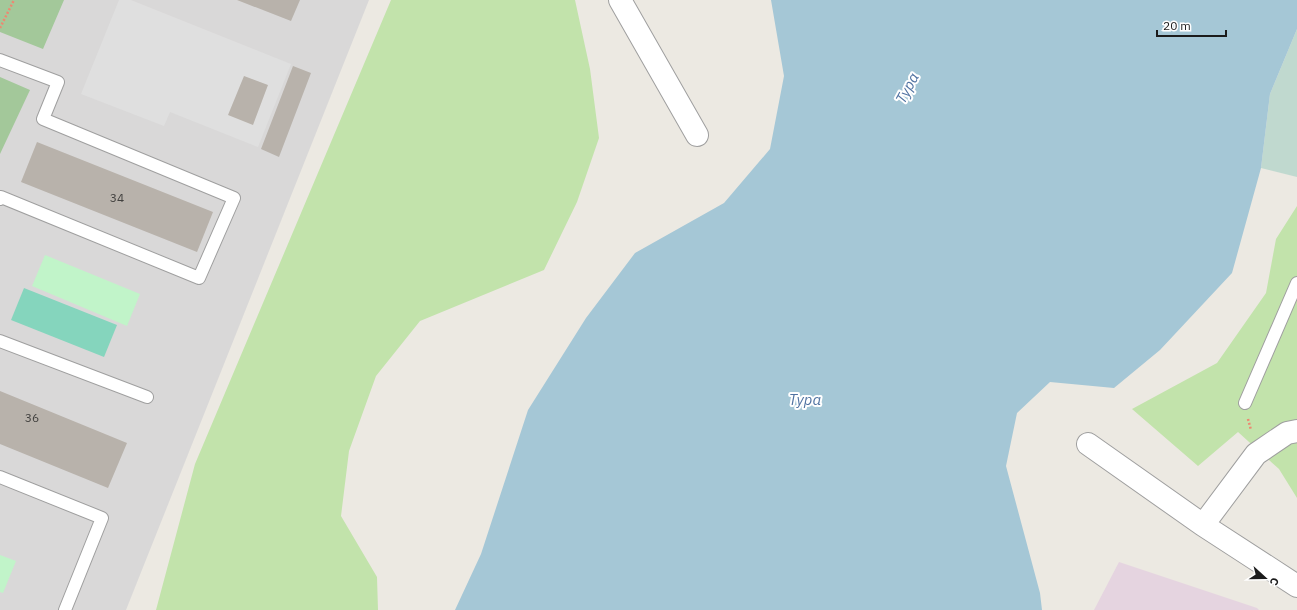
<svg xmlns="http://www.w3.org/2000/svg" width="1297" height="610" viewBox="0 0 1297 610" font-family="'IBM Plex Sans',sans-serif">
  <rect width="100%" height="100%" fill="#ece9e2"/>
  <path fill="#d9d8d8" d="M 0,0 L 369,0 L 126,610 L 0,610 Z"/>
  <path fill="#e5d4e0" d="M 1119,562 L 1257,608 L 1259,610 L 1094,610 Z"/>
  <path fill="#c2e3ab" d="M 391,0 L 575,0 L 590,69 L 599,138 L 577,202 L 544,270 L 420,321 L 376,376 L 349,451 L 341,516 L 377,577 L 378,610 L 156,610 L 195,464 Z
    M 1297,206 L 1297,498 L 1279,469 L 1238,432 L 1198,466 L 1132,409 L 1217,363 L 1266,293 L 1276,239 Z"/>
  <path fill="#a3c89a" d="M 0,0 L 64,0 L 43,49 L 0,32 Z
    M 0,77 L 30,90 L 0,154 Z"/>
  <path fill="#c0d9cf" d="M 1297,29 L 1297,177 L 1261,168 L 1270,94 Z"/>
  <path fill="#c1f4c9" d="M 45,255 L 140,294 L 127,326 L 32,286 Z
    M 0,555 L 16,561 L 3,593 L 0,592 Z"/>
  <path fill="#85d5bd" d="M 24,288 L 117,325 L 104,357 L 11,320 Z"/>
  <path fill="#dfdfdf" d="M 119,0 L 131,0 L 291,64 L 258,147 L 170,112 L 164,126 L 81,94 Z"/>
  <path fill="#a5c7d6" d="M 771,0 L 1297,0 L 1297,29 L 1270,94 L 1261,168 L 1232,273 L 1160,350 L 1114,388 L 1050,382 L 1017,413 L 1006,466 L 1040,593 L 1042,610 L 455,610 L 481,554 L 528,410 L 586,318 L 635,253 L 724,203 L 770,149 L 784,76 Z"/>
  <path fill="#b8b2ab" d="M 237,0 L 300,0 L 291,21 Z
    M 293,66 L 311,73 L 279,157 L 261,149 Z
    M 244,76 L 268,85 L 253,125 L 228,115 Z
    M 37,142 L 213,212 L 197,252 L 21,182 Z
    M 0,391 L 127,443 L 108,488 L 0,444 Z"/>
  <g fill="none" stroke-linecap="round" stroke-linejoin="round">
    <defs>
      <path id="service" d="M 0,60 L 58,82 L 43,119 L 234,198 L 199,278 L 1,197 L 0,199
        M 0,341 L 147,397
        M 1245,403 L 1297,283
        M 0,477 L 102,518 L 65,610"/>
      <path id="minor" d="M 620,0 L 697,135
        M 1088,444 L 1203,525 L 1297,586
        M 1203,525 L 1256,454 L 1287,433 L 1297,431"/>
    </defs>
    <use href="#service" stroke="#9f9f9f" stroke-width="14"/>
    <use href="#minor" stroke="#9f9f9f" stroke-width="24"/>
    <path stroke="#ed8871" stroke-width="2.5" stroke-dasharray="2 2" stroke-linecap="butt" d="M 0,28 L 14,0
      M 1248,419 L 1251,430"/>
    <use href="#service" stroke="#fff" stroke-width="12"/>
    <use href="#minor" stroke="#fff" stroke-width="22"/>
  </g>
  <g text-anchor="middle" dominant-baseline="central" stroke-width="4" stroke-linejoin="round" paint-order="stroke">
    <g font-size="12" fill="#42413f">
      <text x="117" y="197">34</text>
      <text x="32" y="417">36</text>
    </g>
    <g font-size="15" font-style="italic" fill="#5173a2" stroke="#fff">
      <text transform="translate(907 88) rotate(-62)">Тура</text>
      <text x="805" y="399">Тура</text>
    </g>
  </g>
  <g transform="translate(1265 578) rotate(111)" stroke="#ffffff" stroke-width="3" paint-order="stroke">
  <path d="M0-3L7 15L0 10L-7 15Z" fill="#1b1b1b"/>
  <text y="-6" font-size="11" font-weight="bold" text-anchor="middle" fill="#1b1b1b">С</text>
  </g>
  <path d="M1157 30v6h69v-6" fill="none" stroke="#1b1b1b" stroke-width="2"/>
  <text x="1163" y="30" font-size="12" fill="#1b1b1b" stroke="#ffffff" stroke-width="3" paint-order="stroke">20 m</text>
</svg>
